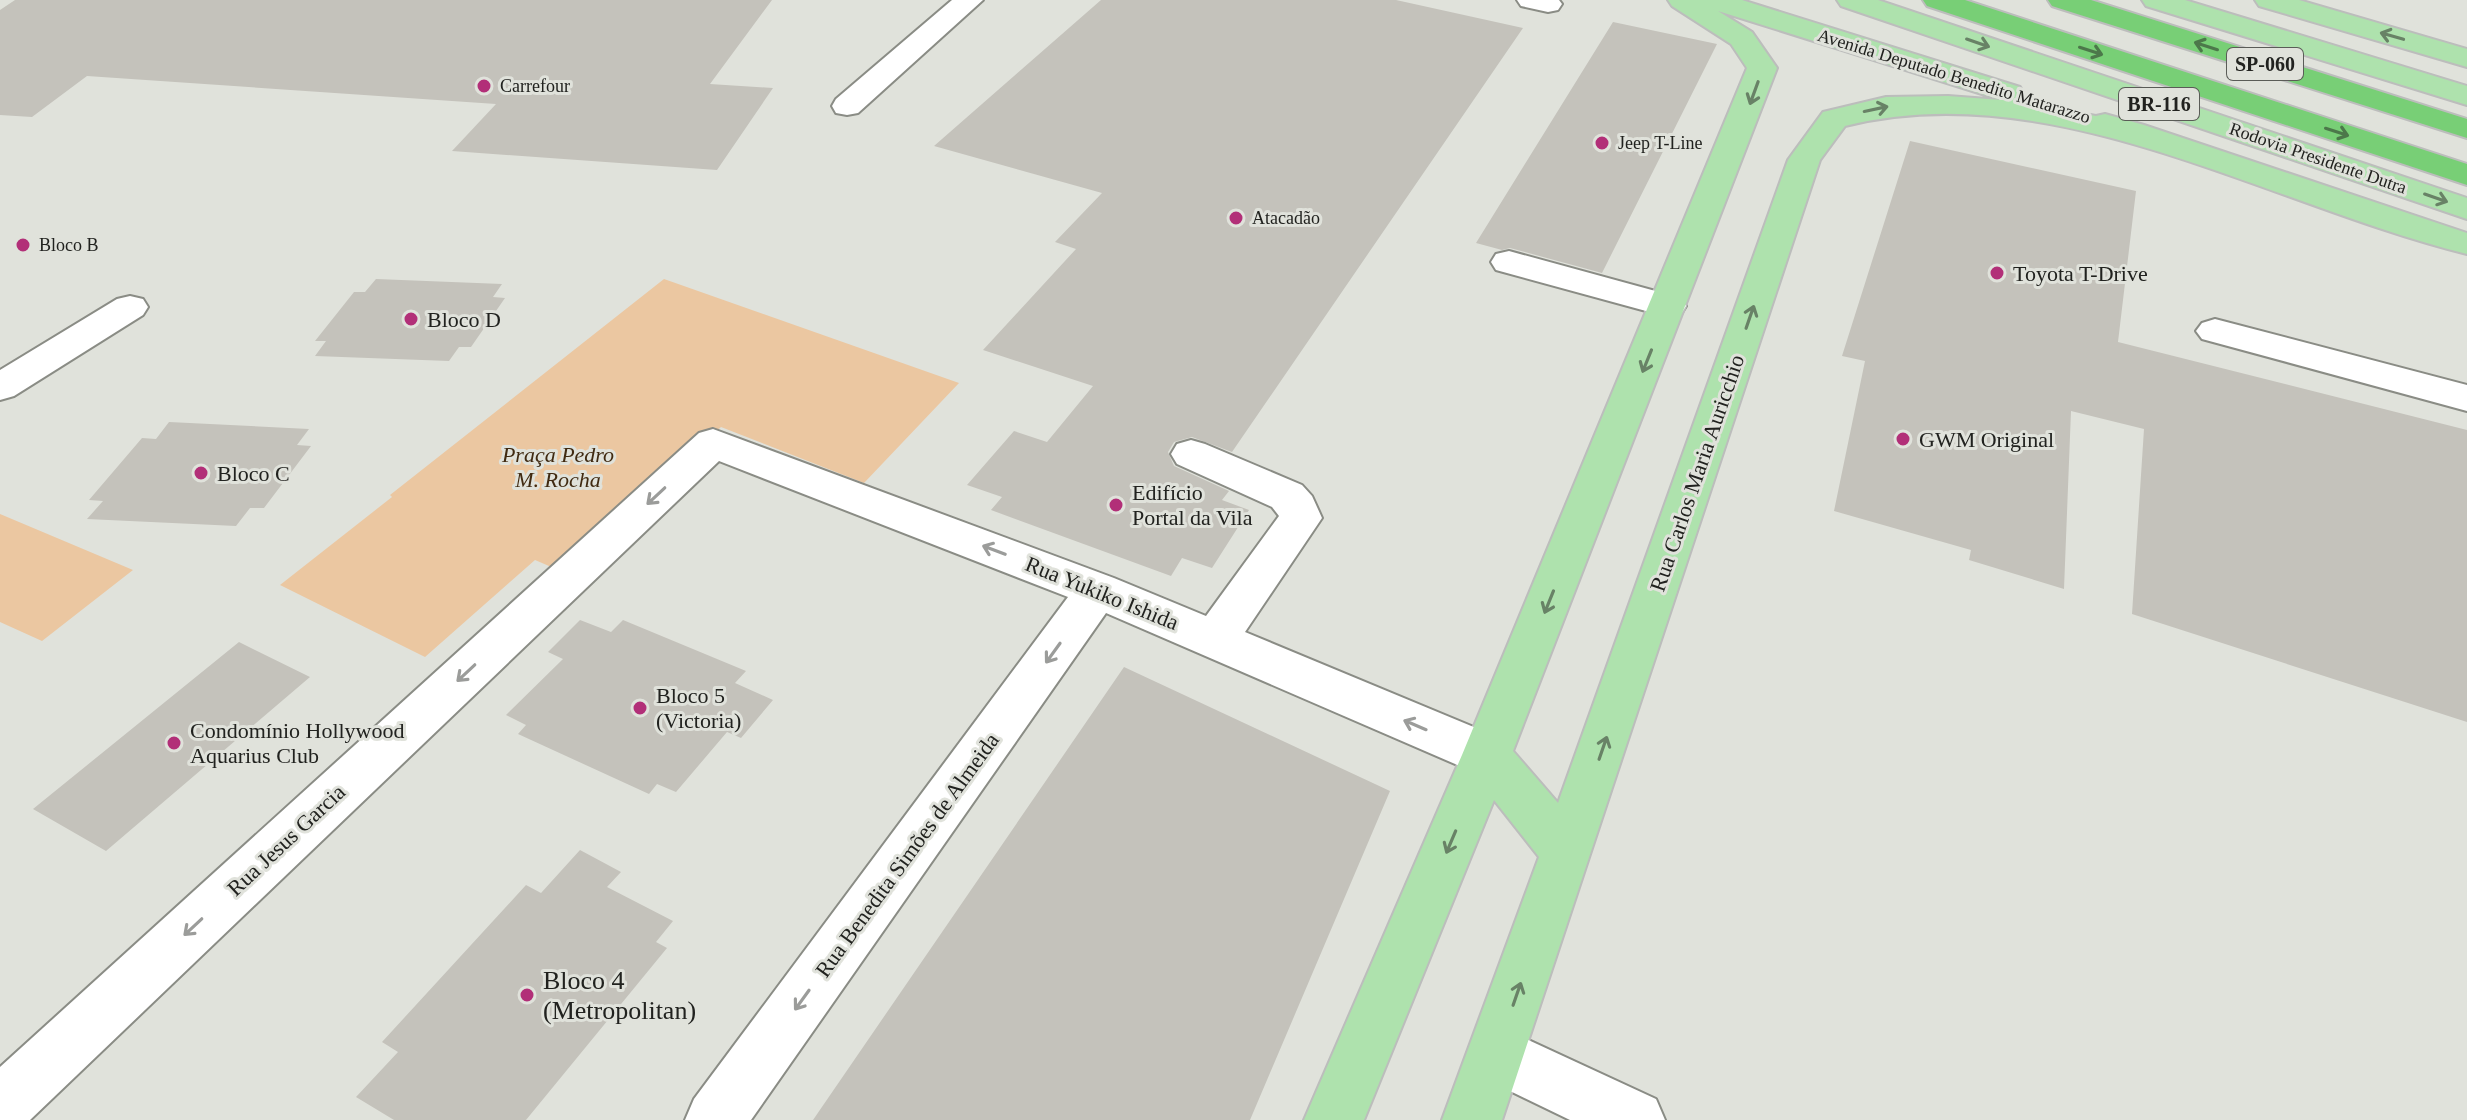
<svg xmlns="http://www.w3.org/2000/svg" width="2467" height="1120" viewBox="0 0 2467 1120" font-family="'Times New Roman',serif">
  <rect width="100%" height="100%" fill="#e0e2db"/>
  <path fill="#ebc7a1" d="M 664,279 L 959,383 L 864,483 L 721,427 L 563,572 L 535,560 L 425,657 L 280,585 L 392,497 L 390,495 Z
    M 0,514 L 133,570 L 42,641 L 0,622 Z"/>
  <path fill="#c4c2bb" d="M 15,0 L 772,0 L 710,84 L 773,88 L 717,170 L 452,151 L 496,104 L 87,76 L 32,117 L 0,115 L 0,10 Z
    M 1101,0 L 1396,0 L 1523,28 L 1232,452 L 1192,437 L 1174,442 L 1168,452 L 1174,466 L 1229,491 L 1222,500 L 1249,510 L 1212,568 L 1182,558 L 1171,576 L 991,510 L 1002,497 L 967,485 L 1014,431 L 1047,442 L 1093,386 L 983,350 L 1076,249 L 1055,242 L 1102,193 L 934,146 Z
    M 1613,22 L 1717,44 L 1602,273 L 1510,248 L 1502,250 L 1476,243 Z
    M 1910,141 L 2136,191 L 2118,342 L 2467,430 L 2467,722 L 2132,614 L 2144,429 L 2071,411 L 2064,589 L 1969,560 L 1971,550 L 1834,511 L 1865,361 L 1842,356 Z
    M 376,279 L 502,284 L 493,297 L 505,298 L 471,347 L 459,347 L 449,361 L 315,356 L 326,341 L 315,341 L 354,292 L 365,292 Z
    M 169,422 L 309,429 L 297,445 L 311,446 L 264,508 L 250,508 L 236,526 L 87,519 L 103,501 L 89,500 L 142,438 L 156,439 Z
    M 580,620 L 611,632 L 623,620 L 746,671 L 735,683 L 773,700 L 741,738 L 727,732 L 676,792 L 657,784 L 649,794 L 518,734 L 526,725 L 506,715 L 563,659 L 548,652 Z
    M 239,642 L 310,677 L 106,851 L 33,809 Z
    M 1124,667 L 1390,791 L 1250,1120 L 813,1120 Z
    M 580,850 L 621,872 L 607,887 L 673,921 L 656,942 L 667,948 L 526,1120 L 394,1120 L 356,1097 L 398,1052 L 382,1042 L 526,885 L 541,893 Z"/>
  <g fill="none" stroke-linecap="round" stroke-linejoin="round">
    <defs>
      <path id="minor" d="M 952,0 L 983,0 L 858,113 L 847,115 L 836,113 L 832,106 L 836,99 Z
        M 1517,0 L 1559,0 L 1562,4 L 1558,10 L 1548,12 L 1521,6 Z
        M 1509,251 L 1681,298 L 1686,306 L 1681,314 L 1668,317 L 1496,270 L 1491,262 L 1496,254 Z
        M 130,296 L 143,299 L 148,307 L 143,315 L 14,396 L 0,400 L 0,370 L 117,299 Z
        M 2215,319 L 2467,385 L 2467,411 L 2202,339 L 2196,331 L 2202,323 Z
        M 713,429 L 1114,578 L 1206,616 L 1279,516 L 1272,507 L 1177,464 L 1171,454 L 1177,444 L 1191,440 L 1205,444 L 1302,485 L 1312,496 L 1322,518 L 1245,632 L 1505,740 L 1512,755 L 1505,770 L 1487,776 L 1469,770 L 1106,613 L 751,1120 L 685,1120 L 694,1099 L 1068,597 L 719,461 L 30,1120 L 0,1120 L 0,1067 L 699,433 Z
        M 1496,1025 L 1656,1099 L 1665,1120 L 1570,1120 L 1475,1074 L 1467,1054 L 1475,1034 Z"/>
      <path id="major" d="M 1668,0 L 1742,0 L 2020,87 L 2024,93 L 2020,99 L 2013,101 L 2096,116 L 2105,114 L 2144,125 L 2467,233 L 2467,254 C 2271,206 2053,73 1845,126 L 1820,160 L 1502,1120 L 1442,1120 L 1539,857 L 1494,800 L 1364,1120 L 1304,1120 L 1462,755 L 1747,68 L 1731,44 L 1672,6 ZM 1718,11 L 2001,100 L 1948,96 L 1886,97 L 1823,112 L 1788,160 L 1558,803 L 1513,751 L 1777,68 L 1752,32 Z
        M 1837,0 L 1878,0 L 2467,198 L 2467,219 L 1841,6 Z
        M 2142,0 L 2185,0 L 2467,86 L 2467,105 L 2146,6 Z
        M 2255,0 L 2299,0 L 2467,49 L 2467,67 L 2259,6 Z"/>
      <path id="highway" d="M 1923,0 L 1965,0 L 2467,164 L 2467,185 L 1927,6 Z
        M 2048,0 L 2091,0 L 2467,119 L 2467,138 L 2052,6 Z"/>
    </defs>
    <use href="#minor" stroke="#8a8c85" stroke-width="4"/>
    <use href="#major" stroke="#bcbdbc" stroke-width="4"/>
    <use href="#highway" stroke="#bcbdbc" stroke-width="4"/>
    <use href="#minor" fill="#fff" fill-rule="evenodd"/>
    <use href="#major" fill="#aee2ad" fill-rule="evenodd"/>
    <use href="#highway" fill="#78cf76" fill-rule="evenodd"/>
  </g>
  <defs><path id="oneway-shaft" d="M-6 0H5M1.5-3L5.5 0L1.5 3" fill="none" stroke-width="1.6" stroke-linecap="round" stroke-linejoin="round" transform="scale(2)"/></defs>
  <g stroke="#688266">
    <use href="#oneway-shaft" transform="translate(2392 36) rotate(-164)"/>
    <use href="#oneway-shaft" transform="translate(1978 43) rotate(19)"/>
    <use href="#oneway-shaft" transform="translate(1754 93) rotate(110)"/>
    <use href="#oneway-shaft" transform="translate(1876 109) rotate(-12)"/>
    <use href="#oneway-shaft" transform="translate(2436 198) rotate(19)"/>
    <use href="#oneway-shaft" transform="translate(1750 317) rotate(-71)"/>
    <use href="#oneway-shaft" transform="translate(1647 361) rotate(112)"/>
    <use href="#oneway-shaft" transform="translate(1549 602) rotate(112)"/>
    <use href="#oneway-shaft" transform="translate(1603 748) rotate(-71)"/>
    <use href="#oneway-shaft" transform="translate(1451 842) rotate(113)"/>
    <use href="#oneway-shaft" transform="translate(1517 994) rotate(-71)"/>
  </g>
  <g stroke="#4c784a">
    <use href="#oneway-shaft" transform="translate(2206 46) rotate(-162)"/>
    <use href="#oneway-shaft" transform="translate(2091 51) rotate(18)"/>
    <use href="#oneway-shaft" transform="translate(2337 132) rotate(18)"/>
  </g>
  <g stroke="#9b9c9a">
    <use href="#oneway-shaft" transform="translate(656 496) rotate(137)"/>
    <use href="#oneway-shaft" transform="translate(994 550) rotate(-159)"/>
    <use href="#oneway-shaft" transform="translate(1053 653) rotate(126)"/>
    <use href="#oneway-shaft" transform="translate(466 673) rotate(137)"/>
    <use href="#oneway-shaft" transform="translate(1415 725) rotate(-157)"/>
    <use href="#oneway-shaft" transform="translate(193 927) rotate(137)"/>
    <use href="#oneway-shaft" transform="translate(802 1000) rotate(126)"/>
  </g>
  <g fill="#b22f78" stroke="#e0e2db" stroke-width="3">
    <circle cx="484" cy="86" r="8"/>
    <circle cx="1602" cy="143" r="8"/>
    <circle cx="1236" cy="218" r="8"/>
    <circle cx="23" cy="245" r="8"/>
    <circle cx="1997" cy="273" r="8"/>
    <circle cx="411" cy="319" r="8"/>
    <circle cx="1903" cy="439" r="8"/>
    <circle cx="201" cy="473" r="8"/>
    <circle cx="1116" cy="505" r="8"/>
    <circle cx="640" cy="708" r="8"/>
    <circle cx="174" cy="743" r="8"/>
    <circle cx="527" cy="995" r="8"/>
  </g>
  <g text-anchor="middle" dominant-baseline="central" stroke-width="6" stroke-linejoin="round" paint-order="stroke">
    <g font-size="18" fill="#21221f" stroke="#e0e2db">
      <text transform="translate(1954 76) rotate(17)">Avenida Deputado Benedito Matarazzo</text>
      <text transform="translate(2318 158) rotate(19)">Rodovia Presidente Dutra</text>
    </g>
    <g font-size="18" fill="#21221f" stroke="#e0e2db" text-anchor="start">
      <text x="500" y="86">Carrefour</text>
      <text x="1618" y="143">Jeep T-Line</text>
      <text x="1252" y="218">Atacadão</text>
      <text x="39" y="245">Bloco B</text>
    </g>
    <g fill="#e0e2db" stroke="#5a5c57" stroke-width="2">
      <rect x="2227" y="48" width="76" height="32" rx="6"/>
      <rect x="2119" y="88" width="80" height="32" rx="6"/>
    </g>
    <g font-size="20" font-weight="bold" fill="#21221f">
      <text x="2265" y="64">SP-060</text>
      <text x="2159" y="104">BR-116</text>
    </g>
    <g font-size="22" fill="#21221f" stroke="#e0e2db" text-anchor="start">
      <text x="2013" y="273">Toyota T-Drive</text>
      <text x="427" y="319">Bloco D</text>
      <text x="1919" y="439">GWM Original</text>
      <text x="217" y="473">Bloco C</text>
      <text x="1132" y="492">Edifício<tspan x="1132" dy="25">Portal da Vila</tspan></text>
      <text x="656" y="695">Bloco 5<tspan x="656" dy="25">(Victoria)</tspan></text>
      <text x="190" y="730">Condomínio Hollywood<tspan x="190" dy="25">Aquarius Club</tspan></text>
    </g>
    <g font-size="22" font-style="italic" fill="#402a11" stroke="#e0e2db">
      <text x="558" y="454">Praça Pedro<tspan x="558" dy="25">M. Rocha</tspan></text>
    </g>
    <g font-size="22" fill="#21221f" stroke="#e0e2db">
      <text transform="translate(1697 473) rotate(-71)">Rua Carlos Maria Auricchio</text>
      <text transform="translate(1102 593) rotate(22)">Rua Yukiko Ishida</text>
      <text transform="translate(286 840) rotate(-43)">Rua Jesus Garcia</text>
      <text transform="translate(907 855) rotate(-54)">Rua Benedita Simões de Almeida</text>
    </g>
    <g font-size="26" fill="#21221f" stroke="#e0e2db" text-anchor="start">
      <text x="543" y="980">Bloco 4<tspan x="543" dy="30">(Metropolitan)</tspan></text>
    </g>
  </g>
</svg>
